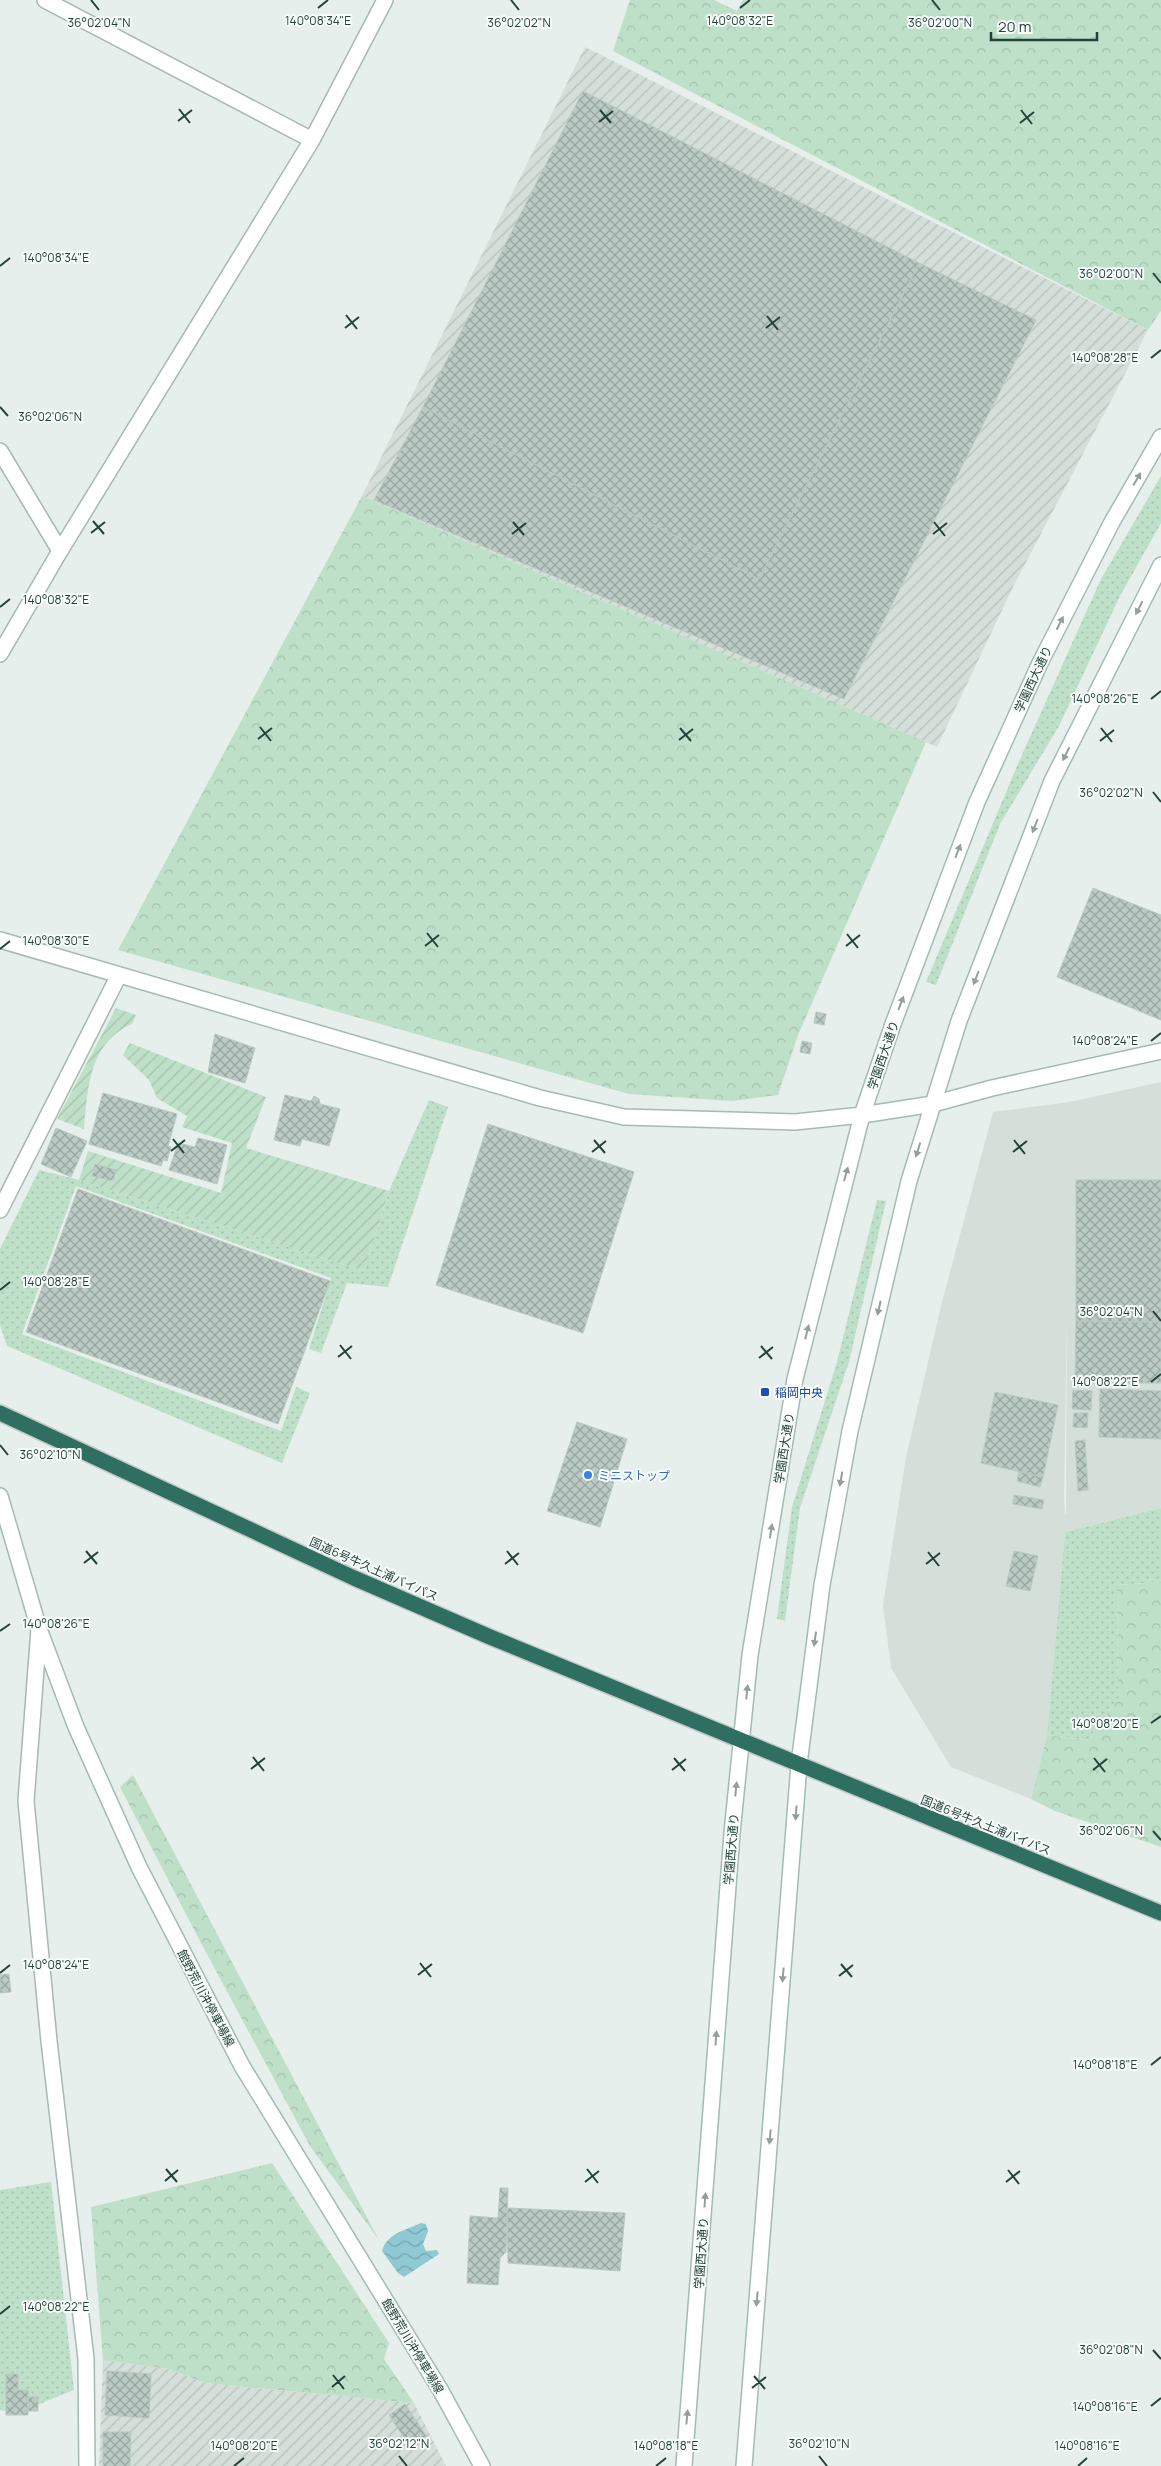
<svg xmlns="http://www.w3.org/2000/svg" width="1161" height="2466" viewBox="0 0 1161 2466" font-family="Manrope,'Noto Sans JP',sans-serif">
  <defs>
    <pattern id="industrial-furrows" width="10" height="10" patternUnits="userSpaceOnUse" patternTransform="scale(1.25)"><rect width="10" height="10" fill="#d4dfda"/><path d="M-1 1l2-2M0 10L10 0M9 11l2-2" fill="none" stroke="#b6c1bc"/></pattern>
    <pattern id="grass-dots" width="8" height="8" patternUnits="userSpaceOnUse" patternTransform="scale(1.25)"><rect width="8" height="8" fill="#bfe0c8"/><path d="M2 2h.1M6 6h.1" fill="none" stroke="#a4c1ad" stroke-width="1.8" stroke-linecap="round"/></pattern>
    <pattern id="forest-crowns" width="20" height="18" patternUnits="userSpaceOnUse" patternTransform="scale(1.25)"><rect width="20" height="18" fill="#bfe0c8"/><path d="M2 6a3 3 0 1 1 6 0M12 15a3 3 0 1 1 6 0" fill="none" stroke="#a4c1ad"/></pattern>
    <pattern id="garden-furrows" width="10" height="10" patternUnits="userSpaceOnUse" patternTransform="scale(1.25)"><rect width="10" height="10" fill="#bfe0c8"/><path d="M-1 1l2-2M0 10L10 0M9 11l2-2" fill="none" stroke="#a4c1ad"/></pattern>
    <pattern id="water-waves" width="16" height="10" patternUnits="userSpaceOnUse" patternTransform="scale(1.25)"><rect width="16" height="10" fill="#8ec9d4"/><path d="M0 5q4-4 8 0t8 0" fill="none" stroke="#74a5ad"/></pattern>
    <pattern id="building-cross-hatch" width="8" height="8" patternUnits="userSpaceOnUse" patternTransform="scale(1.25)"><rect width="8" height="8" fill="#bbcac4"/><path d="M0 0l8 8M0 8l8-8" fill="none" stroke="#98a6a0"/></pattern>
  </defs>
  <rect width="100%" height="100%" fill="#e6efeb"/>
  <path fill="#d4dfda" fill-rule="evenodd" d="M 1161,1082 L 1161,1508 L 1065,1532 L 1047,1735 L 1031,1799 L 951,1767 L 891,1668 L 883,1605 L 906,1457 L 942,1302 L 993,1112 L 1069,1102 ZM 1067,1312 L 1066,1514 L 1065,1514 L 1064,1498 Z"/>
  <path fill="url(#industrial-furrows)" d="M 585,47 L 1148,330 L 1013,587 L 937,747 L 362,496 Z
    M 103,2360 L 169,2369 L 205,2383 L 414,2403 L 446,2466 L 99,2466 Z"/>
  <path fill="url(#grass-dots)" d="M 1161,476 L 1161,523 L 1120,596 L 1059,726 L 1000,824 L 936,985 L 926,982 L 1021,757 L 1101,579 Z
    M 429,1100 L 448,1107 L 388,1287 L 347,1283 L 321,1353 L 309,1349 L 331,1278 L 76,1186 L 22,1334 L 281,1431 L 296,1387 L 310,1393 L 282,1463 L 7,1346 L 0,1325 L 0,1249 L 39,1170 L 79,1180 L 364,1271 L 389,1191 Z
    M 877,1200 L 886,1201 L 849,1362 L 800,1508 L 785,1621 L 777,1619 L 792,1507 L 837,1362 Z
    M 1161,1508 L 1161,1582 L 1117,1585 L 1118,1699 L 1088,1740 L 1047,1735 L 1065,1532 Z
    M 51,2182 L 74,2390 L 17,2413 L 0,2410 L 0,2190 Z"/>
  <path fill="url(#forest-crowns)" d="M 630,0 L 714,0 L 737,11 L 743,0 L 1161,0 L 1161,311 L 1148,330 L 613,51 Z
    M 362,496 L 926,742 L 798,1035 L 778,1095 L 732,1101 L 629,1094 L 118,950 Z
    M 1161,1582 L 1161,1847 L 1055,1811 L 1031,1799 L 1047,1735 L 1088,1740 L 1118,1699 L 1117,1585 Z
    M 133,1775 L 379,2240 L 310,2146 L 201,1943 L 120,1787 Z
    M 272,2163 L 389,2343 L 384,2359 L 414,2403 L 205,2383 L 169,2369 L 103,2360 L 91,2207 Z"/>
  <path fill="url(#garden-furrows)" d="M 116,1008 L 136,1015 L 132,1024 C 89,1043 88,1087 84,1129 L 57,1119 Z
    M 130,1043 L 266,1097 L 246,1148 L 389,1191 L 364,1271 L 79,1180 L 88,1151 L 221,1193 L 232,1143 L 182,1127 L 187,1116 L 157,1098 L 149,1080 L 123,1055 Z"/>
  <path fill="url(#water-waves)" d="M 421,2223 L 426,2224 L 428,2231 L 423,2244 L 426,2251 L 437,2250 L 439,2254 L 404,2277 L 398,2273 L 382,2251 C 386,2234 406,2230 421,2223 Z"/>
  <path fill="url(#building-cross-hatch)" stroke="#b8c9c2" d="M 583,91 L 919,263 L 759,579 L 423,407 Z
    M 919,263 L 1036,320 L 844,699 L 374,500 L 423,407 L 759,579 Z
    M 1093,888 L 1161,915 L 1161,1020 L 1057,977 Z
    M 816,1012 L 826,1014 L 824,1025 L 814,1023 Z
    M 215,1034 L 255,1048 L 245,1083 L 208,1072 Z
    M 802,1041 L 812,1043 L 810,1054 L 800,1052 Z
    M 103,1093 L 177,1114 L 168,1146 L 171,1147 L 167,1161 L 163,1160 L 161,1166 L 89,1144 Z
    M 285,1095 L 311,1101 L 314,1096 L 319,1099 L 320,1104 L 340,1109 L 329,1146 L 302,1139 L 300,1146 L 274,1140 Z
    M 488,1124 L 634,1172 L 583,1333 L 436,1285 Z
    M 56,1128 L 87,1141 L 71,1177 L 41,1164 Z
    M 198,1138 L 227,1145 L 217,1184 L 169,1170 L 178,1143 L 195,1147 Z
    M 95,1164 L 116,1170 L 113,1181 L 92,1176 Z
    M 1076,1180 L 1161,1180 L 1161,1322 L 1076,1321 Z
    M 78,1189 L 330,1281 L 278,1424 L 26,1332 Z
    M 1076,1321 L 1161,1322 L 1161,1383 L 1075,1383 Z
    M 1100,1389 L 1161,1391 L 1161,1439 L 1099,1437 Z
    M 1073,1390 L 1092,1391 L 1091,1410 L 1072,1409 Z
    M 995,1392 L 1058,1405 L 1043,1477 L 981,1463 Z
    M 1074,1413 L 1088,1413 L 1087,1428 L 1073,1427 Z
    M 577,1422 L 627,1439 L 600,1527 L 547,1511 Z
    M 1085,1440 L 1088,1490 L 1078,1491 L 1075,1441 Z
    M 1019,1471 L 1043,1477 L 1040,1487 L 1017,1481 Z
    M 1014,1495 L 1044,1500 L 1042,1509 L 1013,1504 Z
    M 1014,1551 L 1038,1556 L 1030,1591 L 1006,1586 Z
    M 9,1974 L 11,1992 L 0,1993 L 0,1975 Z
    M 500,2188 L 508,2188 L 506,2252 L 500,2258 L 498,2285 L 467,2283 L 470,2216 L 498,2218 Z
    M 507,2208 L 625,2213 L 620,2271 L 508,2263 Z
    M 107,2371 L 151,2374 L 149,2418 L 105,2415 Z
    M 6,2374 L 18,2374 L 18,2390 L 28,2390 L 28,2415 L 6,2415 Z
    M 28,2397 L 38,2397 L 38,2411 L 28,2411 Z
    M 405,2404 L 427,2437 L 411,2448 L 389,2415 Z
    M 103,2432 L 131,2432 L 130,2466 L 103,2466 Z"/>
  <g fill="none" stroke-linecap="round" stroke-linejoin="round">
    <defs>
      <path id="street" d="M 45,0 L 312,140
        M 0,451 L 60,551
        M 0,654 L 60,551 L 312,140 L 385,0
        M 0,1210 L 119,975
        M 39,1629 L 26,1801 L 49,2041 L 86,2359 L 87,2466"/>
      <path id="secondary" d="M 0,940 L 540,1098 L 624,1117 L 795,1122 L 862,1115 L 933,1104 L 992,1088 L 1161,1051
        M 0,1496 L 39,1629 L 76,1727 L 139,1867 L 242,2066 L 441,2391 L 482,2466
        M 684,2466 L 732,1833 L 750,1655 L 795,1379 L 862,1115 L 893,1024 L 977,802 L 1040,663 L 1112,522 L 1161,437
        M 744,2466 L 799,1764 L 822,1585 L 850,1431 L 909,1181 L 959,1021 L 1052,781 L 1161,565"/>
      <path id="highway" d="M 0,1413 L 354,1578 L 490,1637 L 1161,1913"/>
    </defs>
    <use href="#street" stroke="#a8b8b2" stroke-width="18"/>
    <use href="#secondary" stroke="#a4bbb3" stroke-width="18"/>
    <use href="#highway" stroke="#c2cac8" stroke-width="18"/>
    <use href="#street" stroke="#fff" stroke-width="15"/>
    <use href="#secondary" stroke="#fff" stroke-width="15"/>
    <use href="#highway" stroke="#2f6f62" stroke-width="15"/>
  </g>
  <defs><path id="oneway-solid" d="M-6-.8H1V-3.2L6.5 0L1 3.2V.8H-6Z" transform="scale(1.25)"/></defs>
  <g fill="#92a09c">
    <use href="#oneway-solid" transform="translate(1137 479) rotate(-60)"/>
    <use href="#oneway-solid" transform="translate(1139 608) rotate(117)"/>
    <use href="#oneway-solid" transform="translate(1060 623) rotate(-63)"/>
    <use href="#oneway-solid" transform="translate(1066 754) rotate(117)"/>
    <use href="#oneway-solid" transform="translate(1035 826) rotate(111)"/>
    <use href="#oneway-solid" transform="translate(958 851) rotate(-69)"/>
    <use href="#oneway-solid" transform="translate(976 978) rotate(111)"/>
    <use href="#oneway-solid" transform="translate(901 1003) rotate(-69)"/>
    <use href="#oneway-solid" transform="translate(918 1150) rotate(107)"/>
    <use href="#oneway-solid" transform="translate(846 1174) rotate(-75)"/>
    <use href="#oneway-solid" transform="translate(879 1308) rotate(103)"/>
    <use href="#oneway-solid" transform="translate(807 1332) rotate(-76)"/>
    <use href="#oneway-solid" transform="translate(841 1479) rotate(100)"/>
    <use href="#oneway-solid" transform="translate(771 1531) rotate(-81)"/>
    <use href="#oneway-solid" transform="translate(815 1639) rotate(98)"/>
    <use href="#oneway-solid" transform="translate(747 1692) rotate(-84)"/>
    <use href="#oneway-solid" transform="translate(736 1789) rotate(-84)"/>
    <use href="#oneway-solid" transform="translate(796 1813) rotate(94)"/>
    <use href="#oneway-solid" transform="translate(783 1975) rotate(95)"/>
    <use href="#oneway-solid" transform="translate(716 2038) rotate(-86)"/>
    <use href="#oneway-solid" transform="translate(770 2137) rotate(95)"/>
    <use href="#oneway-solid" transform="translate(705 2200) rotate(-86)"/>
    <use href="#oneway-solid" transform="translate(757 2299) rotate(95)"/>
    <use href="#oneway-solid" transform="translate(687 2417) rotate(-85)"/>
  </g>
  <path fill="none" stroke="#24423a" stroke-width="2" d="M 91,0 L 99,10M 511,0 L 519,10M 932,0 L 940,10M 318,8 L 328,0M 740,8 L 750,0M 179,109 L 190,123M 600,110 L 611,123M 1021,110 L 1032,124M 178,121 L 192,110M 599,122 L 613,111M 1020,123 L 1034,112M 0,266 L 10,258M 1153,273 L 1161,283M 346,315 L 357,329M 767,316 L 778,330M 345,328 L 359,317M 766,328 L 780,317M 1151,358 L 1161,350M 0,407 L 8,416M 93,521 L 104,534M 513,522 L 524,535M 934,522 L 945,536M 91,533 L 105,522M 512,534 L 526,523M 933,534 L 947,523M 0,607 L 10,599M 1151,699 L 1161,691M 260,727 L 271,741M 680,728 L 691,741M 1101,728 L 1112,742M 258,739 L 272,728M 679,740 L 693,729M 1100,741 L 1114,730M 1153,792 L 1161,802M 427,933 L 438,947M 847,934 L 858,948M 425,946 L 439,935M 846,946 L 860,935M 0,949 L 10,941M 1151,1041 L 1161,1033M 173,1139 L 184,1153M 594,1140 L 605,1153M 1014,1140 L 1025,1154M 171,1151 L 185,1140M 592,1152 L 606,1141M 1013,1152 L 1027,1141M 0,1290 L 10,1282M 1153,1311 L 1161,1321M 340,1345 L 351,1359M 761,1346 L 772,1359M 338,1357 L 352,1346M 759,1358 L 773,1347M 1151,1382 L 1161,1374M 0,1445 L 8,1455M 86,1551 L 97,1564M 507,1551 L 518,1565M 928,1552 L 939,1566M 84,1563 L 98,1552M 505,1564 L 519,1553M 926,1564 L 940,1553M 0,1631 L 10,1624M 1151,1723 L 1161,1716M 253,1757 L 264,1771M 674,1758 L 685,1771M 1094,1758 L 1105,1772M 251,1769 L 265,1758M 672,1770 L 686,1759M 1093,1770 L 1107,1759M 1153,1831 L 1161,1840M 420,1963 L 431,1977M 841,1964 L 852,1977M 0,1973 L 10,1965M 418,1975 L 432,1964M 839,1976 L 853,1965M 1151,2065 L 1161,2057M 166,2169 L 177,2182M 587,2169 L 598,2183M 1008,2170 L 1019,2184M 165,2181 L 178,2170M 585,2182 L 599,2171M 1006,2182 L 1020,2171M 0,2314 L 10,2306M 1153,2350 L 1161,2359M 333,2375 L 344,2389M 754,2376 L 765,2389M 332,2387 L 345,2376M 752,2388 L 766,2377M 1151,2406 L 1161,2398M 399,2456 L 407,2466M 819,2456 L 827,2466M 234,2466 L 244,2458M 656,2466 L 666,2458M 1078,2466 L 1087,2458"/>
  <rect fill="#1a4fb4" stroke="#f7fbf9" stroke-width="2" x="760" y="1387" width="10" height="10" rx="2.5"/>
  <circle fill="#3f7fe0" stroke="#f7fbf9" stroke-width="2" cx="588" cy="1475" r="5"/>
  <g text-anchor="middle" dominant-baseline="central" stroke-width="4" stroke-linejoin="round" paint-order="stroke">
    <g font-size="12" fill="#24423a" stroke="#f7fbf9">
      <text transform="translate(1033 679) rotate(-65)">学園西大通り</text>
      <text transform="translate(883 1055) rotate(-71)">学園西大通り</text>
      <text transform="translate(784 1448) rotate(-81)">学園西大通り</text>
      <text transform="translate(374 1569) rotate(24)">国道6号牛久土浦バイパス</text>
      <text transform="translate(986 1825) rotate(22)">国道6号牛久土浦バイパス</text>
      <text transform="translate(731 1849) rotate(-85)">学園西大通り</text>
      <text transform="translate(206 1998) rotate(62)">館野荒川沖停車場線</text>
      <text transform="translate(701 2253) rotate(-86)">学園西大通り</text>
      <text transform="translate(413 2346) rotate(59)">館野荒川沖停車場線</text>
    </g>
    <g font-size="12" fill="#164399" stroke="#f7fbf9" text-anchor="start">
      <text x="775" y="1392">稲岡中央</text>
    </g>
    <g font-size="12" fill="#366cbe" stroke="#f7fbf9" text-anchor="start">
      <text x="598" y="1475">ミニストップ</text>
    </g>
  </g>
  <g font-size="12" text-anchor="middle" fill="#24423a" stroke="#f7fbf9" stroke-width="4" stroke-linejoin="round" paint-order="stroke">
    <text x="318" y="25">140°08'34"E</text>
    <text x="740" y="25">140°08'32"E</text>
    <text x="519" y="27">36°02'02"N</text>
    <text x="99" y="27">36°02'04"N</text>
    <text x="940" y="27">36°02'00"N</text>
    <text x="56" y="262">140°08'34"E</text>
    <text x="1111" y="278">36°02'00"N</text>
    <text x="1105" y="362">140°08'28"E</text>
    <text x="50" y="421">36°02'06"N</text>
    <text x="56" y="604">140°08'32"E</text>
    <text x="1105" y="703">140°08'26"E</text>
    <text x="1111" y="797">36°02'02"N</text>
    <text x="56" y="945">140°08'30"E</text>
    <text x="1105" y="1045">140°08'24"E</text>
    <text x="56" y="1286">140°08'28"E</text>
    <text x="1111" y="1316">36°02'04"N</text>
    <text x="1105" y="1386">140°08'22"E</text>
    <text x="50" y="1459">36°02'10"N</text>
    <text x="56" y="1628">140°08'26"E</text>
    <text x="1105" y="1728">140°08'20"E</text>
    <text x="1111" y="1835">36°02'06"N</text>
    <text x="56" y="1969">140°08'24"E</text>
    <text x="1105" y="2069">140°08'18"E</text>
    <text x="56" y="2311">140°08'22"E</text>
    <text x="1111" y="2354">36°02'08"N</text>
    <text x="1105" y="2411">140°08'16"E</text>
    <text x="399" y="2448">36°02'12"N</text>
    <text x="819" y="2448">36°02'10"N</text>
    <text x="244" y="2450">140°08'20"E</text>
    <text x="666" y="2450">140°08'18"E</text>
    <text x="1087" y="2450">140°08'16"E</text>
  </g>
  <path d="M991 32v8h106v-8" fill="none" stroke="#24423a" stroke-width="2.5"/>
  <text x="998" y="32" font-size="15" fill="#24423a" stroke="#f7fbf9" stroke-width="4" paint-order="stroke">20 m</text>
</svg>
